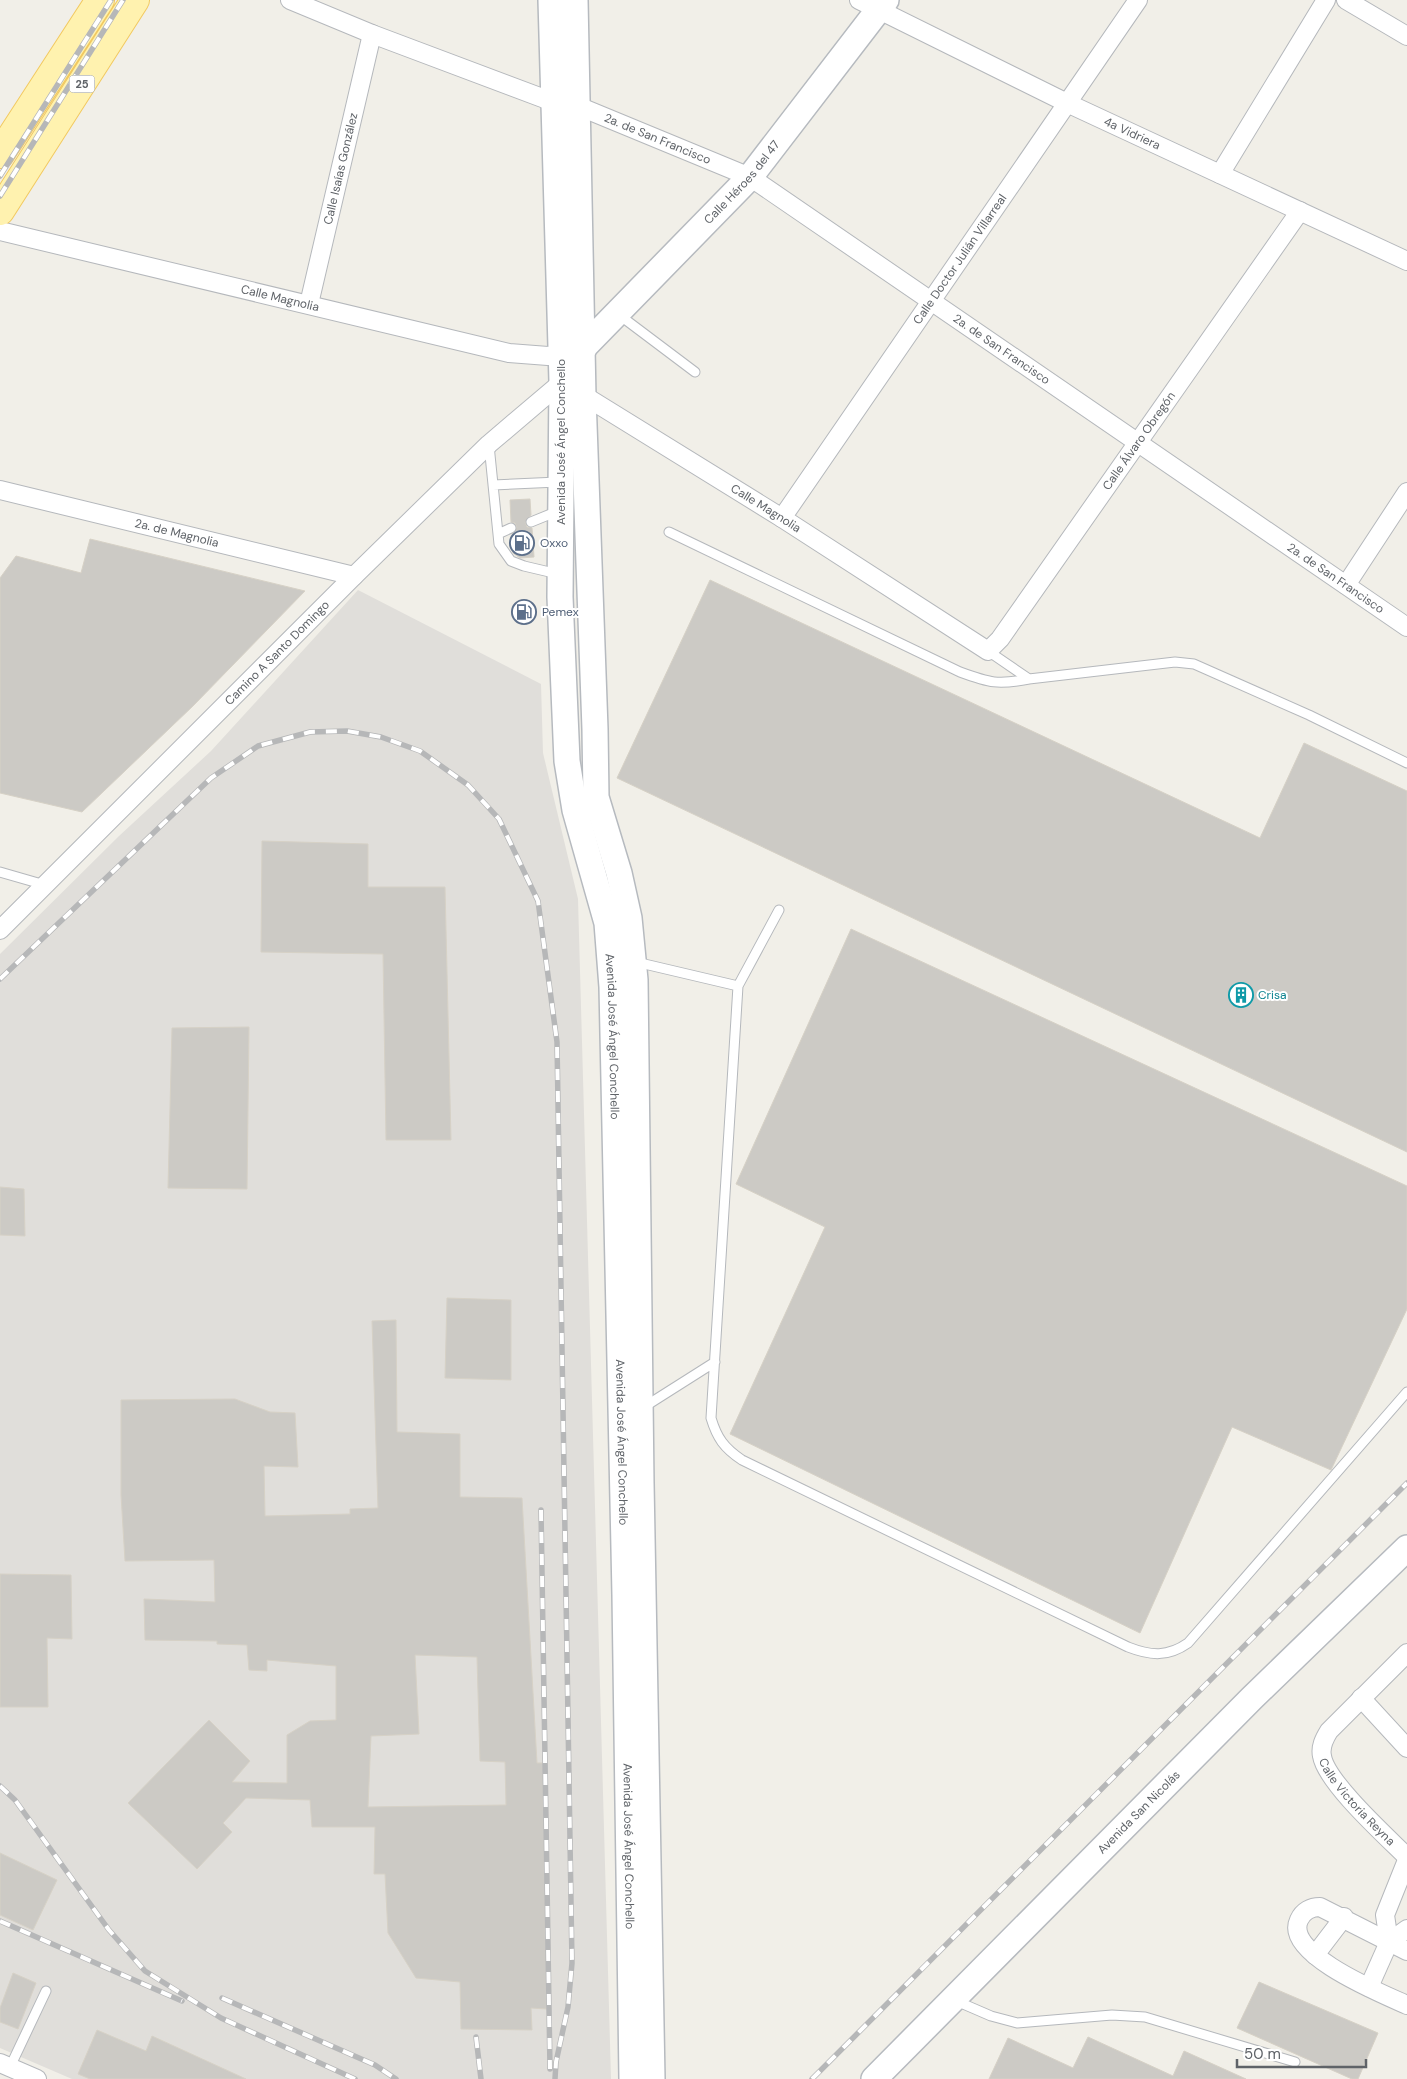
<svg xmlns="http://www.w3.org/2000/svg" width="1407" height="2079" viewBox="0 0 1407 2079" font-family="'DM Sans',sans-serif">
  <rect width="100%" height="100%" fill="#f1efe8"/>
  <path fill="#e0deda" d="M 358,590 L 541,684 L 543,753 L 578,899 L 611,2079 L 72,2079 L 0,2048 L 0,954 L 119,836 L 211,751 Z"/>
  <path fill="#cccac5" stroke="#d6d1c6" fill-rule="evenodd" d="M 530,499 L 531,515 L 525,522 L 527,527 L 532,528 L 534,557 L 520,558 L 513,553 L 512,534 L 517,528 L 515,523 L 511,522 L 510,500 Z
    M 90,539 L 305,591 L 193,706 L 82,812 L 0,793 L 0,578 L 16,556 L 81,573 Z
    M 710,580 L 1260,838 L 1304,743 L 1407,791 L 1407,1152 L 617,778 Z
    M 262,841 L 368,844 L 368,887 L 445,887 L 451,1140 L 386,1140 L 383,954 L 261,952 Z
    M 851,929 L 1407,1186 L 1407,1309 L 1331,1470 L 1232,1427 L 1140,1633 L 730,1434 L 825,1227 L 736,1184 Z
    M 249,1027 L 247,1189 L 168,1188 L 172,1028 Z
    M 0,1187 L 24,1189 L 25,1236 L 0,1235 Z
    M 447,1298 L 511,1300 L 511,1380 L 445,1378 Z
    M 396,1320 L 397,1432 L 460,1434 L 460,1497 L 522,1498 L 537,1763 L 545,1763 L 547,2009 L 531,2008 L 532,2030 L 461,2029 L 460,1982 L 416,1978 L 388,1933 L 385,1874 L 374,1874 L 375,1827 L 312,1827 L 310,1800 L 246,1798 L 223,1823 L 232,1832 L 197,1869 L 128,1803 L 209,1720 L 250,1761 L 232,1782 L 287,1783 L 287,1735 L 310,1721 L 336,1720 L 336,1666 L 267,1660 L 267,1671 L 249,1670 L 247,1645 L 217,1644 L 217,1641 L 145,1640 L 144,1599 L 215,1602 L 214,1560 L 125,1561 L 121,1495 L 121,1400 L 235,1399 L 270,1412 L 295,1413 L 298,1467 L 264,1466 L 265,1516 L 350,1514 L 350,1509 L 378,1508 L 372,1321 ZM 415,1655 L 477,1657 L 480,1761 L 505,1762 L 506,1805 L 368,1807 L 371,1736 L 419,1734 Z
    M 0,1574 L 71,1575 L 72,1639 L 47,1638 L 48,1707 L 0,1707 Z
    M 0,1853 L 57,1880 L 33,1930 L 0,1915 Z
    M 13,1973 L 36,1983 L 18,2029 L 0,2022 L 0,2008 Z
    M 1259,1982 L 1378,2033 L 1358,2079 L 1352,2079 L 1237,2028 Z
    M 97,2030 L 146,2051 L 152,2036 L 246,2079 L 90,2079 L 78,2074 Z
    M 1088,2037 L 1173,2076 L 1184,2051 L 1246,2079 L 989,2079 L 1008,2038 L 1073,2068 Z"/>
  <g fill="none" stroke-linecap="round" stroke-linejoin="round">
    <defs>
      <path id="lane" d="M 618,314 L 695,372
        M 489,445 L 499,544 L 511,561 L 524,566 L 558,574
        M 493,485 L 558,482
        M 531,522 L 558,511
        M 669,532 L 960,672 C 990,683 998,685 1029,679
        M 498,534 L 511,528
        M 988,651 L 1029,679 L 1175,662 L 1194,664 L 1309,715 L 1407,763
        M 0,872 L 45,885
        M 779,910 L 738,986 L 711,1418 C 717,1438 724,1448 742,1460 L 1128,1647 C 1151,1656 1168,1657 1188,1643 L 1407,1392
        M 636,962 L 738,986
        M 644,1407 L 715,1362
        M 954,2000 L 991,2016 L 1017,2023 L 1112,2015 L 1145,2017 L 1295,2062
        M 10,2067 L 46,1991"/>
      <g id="street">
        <path d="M 290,0 L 372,34 L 553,102"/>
        <path id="s1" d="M 859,0 L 1067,103 L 1407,261"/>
        <path d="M 1346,0 L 1407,36"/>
        <path id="s2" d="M 578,106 L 750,177 L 1407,627"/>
        <path d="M 1220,174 L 1326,0"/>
        <path id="s3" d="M 0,231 L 509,353 L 548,356 L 572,353"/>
        <path id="s4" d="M 309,304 L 372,34"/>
        <path id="s5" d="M 0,490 L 354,576"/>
        <path id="s6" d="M 782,518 L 1138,0"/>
        <path d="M 1346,585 L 1407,492"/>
        <path id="s7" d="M 0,930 L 354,576 L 489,444 L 562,382 L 782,518 L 988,651 L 1000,639 L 1300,211"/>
        <path id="s8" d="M 1407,1653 L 1329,1731 C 1324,1739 1320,1747 1322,1756 C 1326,1782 1387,1837 1407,1857"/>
        <path d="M 1361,1698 L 1407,1748"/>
        <path d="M 1389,1942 L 1385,1915 L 1407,1860"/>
        <path d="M 1389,1942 L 1407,1929"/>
        <path d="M 1407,1951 L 1320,1907 C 1311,1907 1303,1911 1299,1920 C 1283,1954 1383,1994 1407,2005"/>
        <path d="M 1315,1955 L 1344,1917"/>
        <path d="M 1369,1987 L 1389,1942"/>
        <path d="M 0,2063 L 37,2079"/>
      </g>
      <g id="secondary">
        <path id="s9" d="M 551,0 L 562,382 L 560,597 L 567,761 L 575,810 L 607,923 L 612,987 L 625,1595 L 632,2079"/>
        <path d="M 575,0 L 583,397 L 595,729 L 596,797 L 619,873 L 629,918 L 635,980 L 641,1483 L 652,2079"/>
        <path id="s10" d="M 578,357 L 586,345 L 750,177 L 886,0"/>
        <path id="s11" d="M 874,2079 L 1252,1698 L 1407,1548"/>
      </g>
      <path id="primary" d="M 0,154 L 100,0
        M 0,211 L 135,0"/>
    </defs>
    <use href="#lane" stroke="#b5b8bc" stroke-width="11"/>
    <use href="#street" stroke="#b5b8bc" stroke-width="20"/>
    <use href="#secondary" stroke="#b6babf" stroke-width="28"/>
    <use href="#primary" stroke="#f2c960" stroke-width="30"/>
    <use href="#lane" stroke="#fff" stroke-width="9"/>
    <use href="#street" stroke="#fff" stroke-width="18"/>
    <use href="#secondary" stroke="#fff" stroke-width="25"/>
    <use href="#primary" stroke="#fff2af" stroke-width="28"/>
    <defs>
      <path id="rail" d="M 0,176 L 111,0
        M 0,196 L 123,0
        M 0,979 L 211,778 L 258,746 L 310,732 L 347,731 L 381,737 L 420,751 L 468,785 L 499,819 L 538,901 L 557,1042 L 572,1963 L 568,2007 L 556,2062 L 555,2079
        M 541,1510 L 550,2069
        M 0,1786 L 15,1800 L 109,1930 L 145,1971 L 221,2018 L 355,2079
        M 0,1921 L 182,2001
        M 222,1998 L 375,2065 L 396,2079
        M 476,2037 L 481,2079
        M 812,2079 L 1407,1483"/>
    </defs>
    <use href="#rail" stroke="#b6b7b8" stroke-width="5.5"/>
    <use href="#rail" stroke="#fff" stroke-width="4" stroke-dasharray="11" stroke-linecap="butt"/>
  </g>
  <defs>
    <symbol id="fuel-ring" viewBox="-11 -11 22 22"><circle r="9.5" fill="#fff" stroke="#5c6f8a" stroke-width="1.5"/><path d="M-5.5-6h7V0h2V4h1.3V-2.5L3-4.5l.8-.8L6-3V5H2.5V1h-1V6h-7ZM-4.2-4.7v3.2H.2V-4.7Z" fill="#5c6f8a"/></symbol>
    <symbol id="building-ring" viewBox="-11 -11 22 22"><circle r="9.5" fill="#fff" stroke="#0f9aa8" stroke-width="1.5"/><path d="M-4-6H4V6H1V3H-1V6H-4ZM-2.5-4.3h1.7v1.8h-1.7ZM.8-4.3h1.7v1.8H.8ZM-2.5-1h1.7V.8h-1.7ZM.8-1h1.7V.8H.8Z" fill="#0f9aa8"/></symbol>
  </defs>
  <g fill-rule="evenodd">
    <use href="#fuel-ring" x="508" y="529" width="28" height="28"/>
    <use href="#fuel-ring" x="510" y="598" width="28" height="28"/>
    <use href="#building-ring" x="1227" y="981" width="28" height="28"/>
  </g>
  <g text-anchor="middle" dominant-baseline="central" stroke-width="4" stroke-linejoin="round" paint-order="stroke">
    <rect fill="#fff" stroke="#8f9295" stroke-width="1" x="69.5" y="75.5" width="25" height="17" rx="4"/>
    <g font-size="11" font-weight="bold" fill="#5f6368">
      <text x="82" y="84">25</text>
    </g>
    <g font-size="12" fill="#5f6368" stroke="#fff">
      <text stroke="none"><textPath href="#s1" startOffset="304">4a Vidriera</textPath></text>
      <text stroke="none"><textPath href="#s2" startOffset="86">2a. de San Francisco</textPath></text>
      <text stroke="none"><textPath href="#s4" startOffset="139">Calle Isaías González</textPath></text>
      <text stroke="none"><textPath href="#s10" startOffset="240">Calle Héroes del 47</textPath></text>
      <text stroke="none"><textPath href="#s6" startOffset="314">Calle Doctor Julián Villarreal</textPath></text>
      <text stroke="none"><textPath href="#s3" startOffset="288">Calle Magnolia</textPath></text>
      <text stroke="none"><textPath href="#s2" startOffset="491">2a. de San Francisco</textPath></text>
      <text stroke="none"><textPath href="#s7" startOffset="1548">Calle Álvaro Obregón</textPath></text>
      <text transform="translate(561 442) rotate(-90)">Avenida José Ángel Conchello</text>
      <text stroke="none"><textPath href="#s7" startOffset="1025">Calle Magnolia</textPath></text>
      <text stroke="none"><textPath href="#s5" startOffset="182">2a. de Magnolia</textPath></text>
      <text stroke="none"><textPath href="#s2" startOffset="896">2a. de San Francisco</textPath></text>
      <text stroke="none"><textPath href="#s7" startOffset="392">Camino A Santo Domingo</textPath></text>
      <text stroke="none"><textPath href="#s9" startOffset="1042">Avenida José Ángel Conchello</textPath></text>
      <text stroke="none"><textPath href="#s9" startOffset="1448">Avenida José Ángel Conchello</textPath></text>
      <text stroke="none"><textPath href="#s8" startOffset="195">Calle Victoria Reyna</textPath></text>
      <text stroke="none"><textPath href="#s11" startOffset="376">Avenida San Nicolás</textPath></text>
      <text stroke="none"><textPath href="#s9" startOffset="1852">Avenida José Ángel Conchello</textPath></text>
    </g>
    <g font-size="12" fill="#4e5e75" stroke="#fff" text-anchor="start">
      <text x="540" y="543">Oxxo</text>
      <text x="542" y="612">Pemex</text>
    </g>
    <g font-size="12" fill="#0d838f" stroke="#fff" text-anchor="start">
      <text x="1258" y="995">Crisa</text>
    </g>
  </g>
  <path d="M1237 2059v8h129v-8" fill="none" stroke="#5f6368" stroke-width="2.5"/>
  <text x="1244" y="2059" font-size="15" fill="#5f6368" stroke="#ffffff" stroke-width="4" paint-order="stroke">50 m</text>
</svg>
